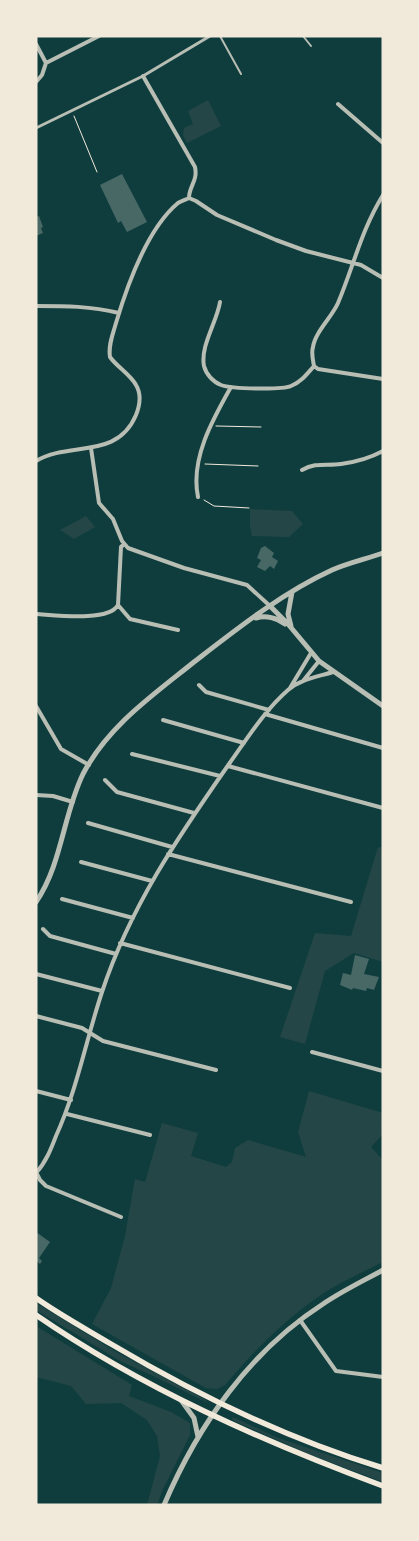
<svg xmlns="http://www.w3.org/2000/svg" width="419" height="1541" viewBox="0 0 419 1541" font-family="Raleway,sans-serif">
  <rect width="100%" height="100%" fill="#0f3d3e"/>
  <path fill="#244646" d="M 208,100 L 221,126 L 187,143 L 183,135 L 184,128 L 193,124 L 188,111 Z
    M 250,509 L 292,511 L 303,524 L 289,537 L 252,536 L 250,526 Z
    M 86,516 L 95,527 L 74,539 L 60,530 Z
    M 378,847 L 383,848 L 383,962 L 354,953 L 325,971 L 305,1044 L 280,1037 L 315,933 L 351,936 Z
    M 309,1091 L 383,1113 L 383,1134 L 371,1147 L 383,1160 L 383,1262 C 361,1273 338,1283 318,1297 C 282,1322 253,1352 225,1385 L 217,1389 L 206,1388 L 92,1324 L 111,1288 L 125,1236 L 135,1179 L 145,1182 L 162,1123 L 198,1133 L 191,1156 L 226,1167 L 232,1162 L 235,1148 L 248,1140 L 306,1157 L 298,1132 Z
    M 36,1303 L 118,1353 L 204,1399 L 208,1403 L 149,1374 L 122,1362 L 36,1310 Z
    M 36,1326 L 132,1385 L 129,1396 L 171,1412 L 190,1423 L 190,1435 L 163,1489 L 157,1505 L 147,1505 L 160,1456 L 157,1436 L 147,1420 L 121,1403 L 86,1404 L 71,1386 L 36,1377 Z
    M 233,1417 L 278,1438 L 383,1473 L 383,1482 L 311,1455 L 234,1421 L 232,1419 Z"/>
  <path fill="#486865" d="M 122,174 L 147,222 L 127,232 L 121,221 L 118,223 L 100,185 Z
    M 39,216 L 43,227 L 41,228 L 43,233 L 36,236 L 36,217 Z
    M 265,546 L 274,553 L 272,557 L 278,561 L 274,569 L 270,566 L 265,571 L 257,567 L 261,560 L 257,558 L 261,548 Z
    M 355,955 L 369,959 L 364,974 L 379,977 L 374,990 L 367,988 L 366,991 L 353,988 L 352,990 L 340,985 L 343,973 L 351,975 Z
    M 36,1232 L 50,1242 L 39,1258 L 42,1261 L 40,1264 L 36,1261 Z"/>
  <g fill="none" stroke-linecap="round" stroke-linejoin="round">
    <path stroke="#f1e9da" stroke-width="1" d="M 74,116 L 97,172
      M 216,426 L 261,427
      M 205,464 L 258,466
      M 204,500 L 214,506 L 249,508"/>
    <path stroke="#b8beb3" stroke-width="2" d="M 220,36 L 241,74
      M 303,36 L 311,46"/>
    <path stroke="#b8beb3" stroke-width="3" d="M 36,128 L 143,76 L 210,36"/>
    <path stroke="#b8beb3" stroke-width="4" d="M 36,44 L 46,63
      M 143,76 L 195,167 C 198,181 189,186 189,198
      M 36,82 L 42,75 L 46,63 L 99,36
      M 338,104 L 383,143
      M 383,195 C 361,231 354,265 338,303 C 332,317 315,332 313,347 C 311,353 313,360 314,366 L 318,369 L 383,379
      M 189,198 L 196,201 L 217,215 L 276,240 L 306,251 L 361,265 L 383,278
      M 220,302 C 217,322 200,346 204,366 C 206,374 213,382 221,385 C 232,389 282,390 291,386 C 301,382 307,374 314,366
      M 36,306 C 66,306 90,306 119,313
      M 91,448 L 99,503 L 113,519 L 122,541 L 128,548 L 184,568 L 247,585 L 270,606
      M 36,461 C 70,441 117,460 136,415 C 140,405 142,395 136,385 C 130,374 117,367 110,357 C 108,345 113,334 116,323 C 127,286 148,228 178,203 C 181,201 185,200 189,198
      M 302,470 C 316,462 326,466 341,464 C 356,462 370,458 383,451
      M 198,497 C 190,459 213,419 231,387
      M 118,605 L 130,619 L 178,630
      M 36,614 C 55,615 109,622 118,605 L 121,547 L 124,544
      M 303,681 L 319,661
      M 199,685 L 206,692 L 269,710
      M 290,688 L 311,653
      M 36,706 L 61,749 L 89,765
      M 265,714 L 383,748
      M 163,720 L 244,743
      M 132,754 L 220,776
      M 228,766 L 383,808
      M 105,780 L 117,792 L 194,813
      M 36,795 L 53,796 L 73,802
      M 88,823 L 172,847
      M 168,854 L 351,902
      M 81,862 L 152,881
      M 62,899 L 133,918
      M 43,929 L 50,936 L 116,954
      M 120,943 L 290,988
      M 36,974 L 102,991
      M 36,1016 L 82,1028 L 103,1041 L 216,1070
      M 312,1052 L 383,1071
      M 36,1091 L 71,1100
      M 67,1114 L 150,1135
      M 36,1172 L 40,1180 L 46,1186 L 121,1217
      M 36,1173 C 46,1162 51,1149 56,1136 C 77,1090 86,1040 102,992 C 130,907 178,837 229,764 C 247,739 264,711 288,690 C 301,679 317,677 333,672
      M 300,1320 L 336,1371 L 383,1377"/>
    <path stroke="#b8beb3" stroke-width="5" d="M 270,606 L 288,624 L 319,661 L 383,706
      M 256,618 C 266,615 277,618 285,624
      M 291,626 L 288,614 L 292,592
      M 36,902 C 62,864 63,815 83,774 C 108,726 153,695 194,662 C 238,628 282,593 332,570 C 348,563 366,559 383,553
      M 181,1400 L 194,1418 L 198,1437
      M 164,1505 C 198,1425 250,1351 323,1304 C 342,1291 363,1281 383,1270"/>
    <path stroke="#f1e9da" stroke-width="5.5" d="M 36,1298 C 60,1315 86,1329 111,1344 C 197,1395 287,1439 383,1468
      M 36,1315 C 142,1388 262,1441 383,1486"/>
  </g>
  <rect width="419" height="1541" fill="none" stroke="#f1e9da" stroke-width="75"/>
</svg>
